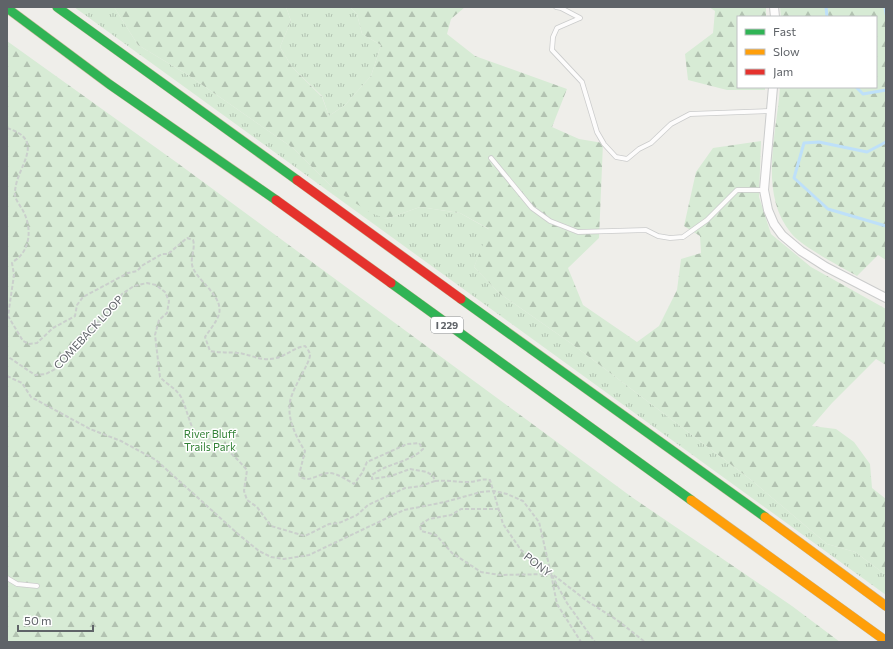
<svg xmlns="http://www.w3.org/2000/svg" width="893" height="649" viewBox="0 0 893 649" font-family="Commissioner,sans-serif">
  <defs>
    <pattern id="grass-tufts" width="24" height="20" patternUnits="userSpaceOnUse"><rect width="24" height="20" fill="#d7ebd5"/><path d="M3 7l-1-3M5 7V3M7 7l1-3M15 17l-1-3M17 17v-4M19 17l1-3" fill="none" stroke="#b2c2b1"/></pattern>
    <pattern id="forest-firs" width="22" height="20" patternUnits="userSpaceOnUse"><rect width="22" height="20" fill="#d7ebd5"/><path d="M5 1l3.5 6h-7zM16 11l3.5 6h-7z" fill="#b2c2b1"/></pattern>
  </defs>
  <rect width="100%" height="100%" fill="#efeeea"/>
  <path fill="url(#grass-tufts)" d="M 74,7 L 114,7 L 138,45 L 188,75 L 293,148 L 334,189 L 386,219 L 420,207 L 460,213 L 490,230 L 474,267 L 499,293 L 572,344 L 750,479 L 827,544 L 855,552 L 886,575 L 886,595 Z
    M 286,7 L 350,7 L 357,14 L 362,34 L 381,45 L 371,76 L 345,105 L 329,116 L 322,96 L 292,67 L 280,47 L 291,21 Z"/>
  <path fill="url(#forest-firs)" d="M 114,7 L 286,7 L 291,21 L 280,47 L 292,67 L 322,97 L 329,116 L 345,105 L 371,76 L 381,45 L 362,34 L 357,14 L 350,7 L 465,7 L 451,19 L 447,34 L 475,56 L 567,89 L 552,127 L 579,139 L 603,143 L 599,238 L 568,268 L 583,305 L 637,342 L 659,326 L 677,290 L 681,259 L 701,253 L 700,236 L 684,226 L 696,172 L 713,148 L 761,141 L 759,197 L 771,234 L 811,267 L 886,309 L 886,365 L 876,359 L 832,403 L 812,426 L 836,429 L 854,442 L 870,464 L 872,488 L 886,499 L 886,575 L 855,552 L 827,544 L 750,479 L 572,344 L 499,293 L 474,267 L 489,229 L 460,213 L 420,207 L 386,219 L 369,212 L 334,189 L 293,148 L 188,75 L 138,45 Z
    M 709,7 L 766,7 L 766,17 L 738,17 L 738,87 L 765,87 L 765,90 L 727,90 L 688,80 L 685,54 L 713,33 L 715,11 Z
    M 780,7 L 886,7 L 886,260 L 878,255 L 857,276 C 840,266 802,247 791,233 C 758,193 777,133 780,87 L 876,87 L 876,17 L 781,17 Z
    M 7,41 L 176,162 L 633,498 L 792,606 L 840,642 L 7,642 Z"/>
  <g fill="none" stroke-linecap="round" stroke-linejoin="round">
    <path stroke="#bee0f9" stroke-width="3" d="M 826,7 L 827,17
      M 885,7 L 886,14
      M 856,87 L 863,94 L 886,90
      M 886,142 L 867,152 L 819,142 L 804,143 L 794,178 L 828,209 L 886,226"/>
    <defs>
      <path id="lane" d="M 556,7 L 561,8 L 580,18
        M 580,18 L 557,28 L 553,37 L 552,50 L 582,82 L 597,132 L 604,144 L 616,157 L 627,159 L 639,149 L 651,143 L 671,124 L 690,114 L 770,111
        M 491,158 L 532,208 L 550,221 L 578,232 L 646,230 L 658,236 L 670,238 L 683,237 L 707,220 L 737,190 L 764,190
        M 7,578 L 17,584 L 37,586"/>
      <path id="street" d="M 774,7 L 775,17
        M 773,87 L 764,190 L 768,210 L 774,224 L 782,235 L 801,251 L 826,267 L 886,298"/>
      <path id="fast" d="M 57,7 L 297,180
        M 7,8 L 109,84 L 276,200
        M 391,283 L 691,500
        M 461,299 L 765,517"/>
      <path id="slow" d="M 691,500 L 886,641
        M 765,517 L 886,606"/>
      <path id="jam" d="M 297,180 L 461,299
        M 276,200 L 391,283"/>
    </defs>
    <use href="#lane" stroke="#cbcccc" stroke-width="5.5"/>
    <use href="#street" stroke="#cbcccc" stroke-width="10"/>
    <use href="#fast" stroke="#c7b896" stroke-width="10"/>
    <use href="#slow" stroke="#c7b896" stroke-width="10"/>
    <use href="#jam" stroke="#c7b896" stroke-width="10"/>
    <path stroke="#cacfcc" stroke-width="2" stroke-dasharray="4 2" stroke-linecap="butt" d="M 7,128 C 48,141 16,166 15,192 C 14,198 19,204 22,209 C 30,222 32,242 21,255 C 19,258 15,260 12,263 L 14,275 L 8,316 L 23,341 L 29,344 L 37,343 L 53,328 L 75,316 L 77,305 L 83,297 L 128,273 L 137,271 L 143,265 L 162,254 L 168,254 L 187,238 L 193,240 C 196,249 189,259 193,268 C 200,284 228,299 217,319 C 214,325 209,331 205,337 L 210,351 C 220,353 229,352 239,353 C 252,355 262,362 276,358 C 286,356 295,347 305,346 C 307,348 309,351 310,354 C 311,362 292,388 290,402 C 287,419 296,437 305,451 L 299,475 C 307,485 319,473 329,473 C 337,473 347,480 354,484 L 362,473 L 367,462 L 407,444 L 419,443 L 423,449 C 409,463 387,463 372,475 L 372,479 L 391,476 L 410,469 L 427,472 L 433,476 L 435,481 L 421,486 L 405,488 L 368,505 L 357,515 L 339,523 L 329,524 L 305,536 L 271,526 L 257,507 L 247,500 L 244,491 L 247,470 C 233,454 218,439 196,435 C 189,423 187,409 181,397 C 175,387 167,385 160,377 L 155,335 L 159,320 L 167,313 L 169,301 L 165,292 L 156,285 L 147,283 L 134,286 L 122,294 L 112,308 L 80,341 L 57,368 L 46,374 L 35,375 L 7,356
      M 7,376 L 22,383 L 31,397 L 90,429 L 121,441 L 156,460 L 238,534 L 259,551 L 271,557 L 284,559 L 309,555 L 404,510 L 445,502 L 481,492 L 494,491 L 507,494 L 523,501 L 539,522 L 551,574 L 567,603 L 595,642
      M 435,481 C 446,480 456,482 468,482 C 476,482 482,478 490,480 L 503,524 L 521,550 L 587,601 L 617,620 L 645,642
      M 499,509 L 461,509 L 451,515 L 429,519 L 420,525 L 421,531 L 436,535 L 452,553 L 481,572 L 500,575 L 551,574 L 557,604 L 581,642"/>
    <use href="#lane" stroke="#fdfcfc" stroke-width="4"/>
    <use href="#street" stroke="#fdfcfc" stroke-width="8"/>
    <use href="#fast" stroke="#30b455" stroke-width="9"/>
    <use href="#slow" stroke="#ff9f0a" stroke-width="9"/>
    <use href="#jam" stroke="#e5322d" stroke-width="9"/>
  </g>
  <g text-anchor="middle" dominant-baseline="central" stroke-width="3" stroke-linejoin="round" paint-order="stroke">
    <rect fill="#fff" stroke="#8f9295" stroke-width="1" x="431" y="317" width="32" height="16" rx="3"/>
    <g font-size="10" font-weight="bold" fill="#5f6368">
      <text x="447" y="325">I 229</text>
    </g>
    <g font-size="11" fill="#5f6368" stroke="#fff">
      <text transform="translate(88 332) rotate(-47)">COMEBACK LOOP</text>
      <text transform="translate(538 564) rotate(38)">PONY</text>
    </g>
    <g font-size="11" fill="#338237" stroke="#fff">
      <text x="210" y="433">River Bluff<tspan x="210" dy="13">Trails Park</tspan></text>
    </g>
  </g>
  <rect width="893" height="649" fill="none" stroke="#5f6368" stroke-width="16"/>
  <rect x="737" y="16" width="140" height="72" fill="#ffffff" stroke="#bfc1c3"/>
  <rect x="745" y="29" width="20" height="6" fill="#30b455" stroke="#bfc1c3"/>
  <text x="773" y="36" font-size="12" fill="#5f6368">Fast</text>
  <rect x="745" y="49" width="20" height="6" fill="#ff9f0a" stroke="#bfc1c3"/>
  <text x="773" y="56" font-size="12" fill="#5f6368">Slow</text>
  <rect x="745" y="69" width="20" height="6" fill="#e5322d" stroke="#bfc1c3"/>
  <text x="773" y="76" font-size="12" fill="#5f6368">Jam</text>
  <path d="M18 625v6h75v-6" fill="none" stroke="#5f6368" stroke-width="2"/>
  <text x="24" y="625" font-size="12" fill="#5f6368" stroke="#ffffff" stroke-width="3" paint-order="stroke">50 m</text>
</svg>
